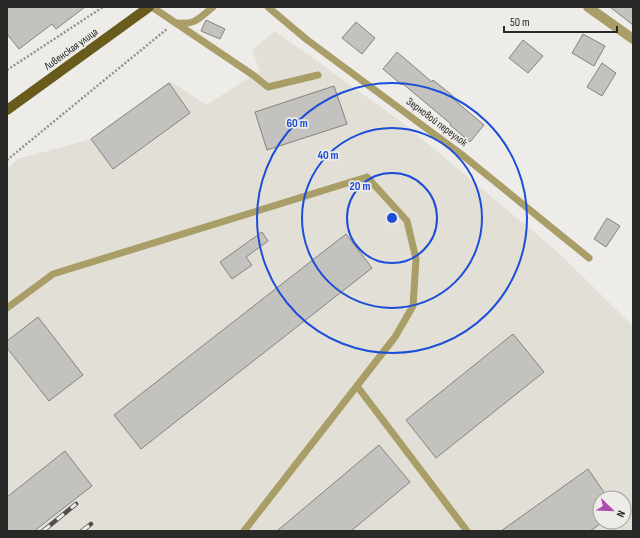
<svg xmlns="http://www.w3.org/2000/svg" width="640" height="538" viewBox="0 0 640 538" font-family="'Sofia Sans Condensed',sans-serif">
  <rect width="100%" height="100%" fill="#edece9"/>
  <path fill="#e2e0d6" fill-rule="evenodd" d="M 275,31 L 403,123 L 560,254 L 633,326 L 633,531 L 7,531 L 7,169 L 18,159 L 91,139 L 170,81 L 206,105 L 260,71 L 252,50 ZM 600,498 L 624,498 L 624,522 L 600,522 Z"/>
  <path fill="#c3c2bf" stroke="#838380" d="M 7,7 L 85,7 L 56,29 L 52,24 L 19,49 L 7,34 Z
    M 610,7 L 633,7 L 633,25 Z
    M 206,20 L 225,29 L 220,39 L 201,31 Z
    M 356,22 L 375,38 L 362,54 L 342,38 Z
    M 583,34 L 605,46 L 594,66 L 572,53 Z
    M 523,40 L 543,56 L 528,73 L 509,58 Z
    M 397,52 L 432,82 L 433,80 L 453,96 L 452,98 L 484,125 L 470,142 L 450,125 L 451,124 L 403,84 L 402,85 L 383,69 Z
    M 602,63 L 616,73 L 602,96 L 587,87 Z
    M 169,83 L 190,113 L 113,169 L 91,139 Z
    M 334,86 L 347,124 L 267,150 L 255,112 Z
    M 607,218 L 620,226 L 606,247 L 594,239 Z
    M 262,232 L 268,241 L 246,257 L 252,265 L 232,279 L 220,262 Z
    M 346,234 L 372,268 L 141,449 L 114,415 Z
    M 38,317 L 83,375 L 49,401 L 7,348 L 7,341 Z
    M 513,334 L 544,372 L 436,458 L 406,420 Z
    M 379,445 L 410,482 L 351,531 L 277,531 Z
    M 65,451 L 92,486 L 34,531 L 7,531 L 7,497 Z
    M 588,469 L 608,498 L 600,498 L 600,524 L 590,531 L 501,531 Z"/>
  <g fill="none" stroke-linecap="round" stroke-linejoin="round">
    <path stroke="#939290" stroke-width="2.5" stroke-dasharray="2 2" stroke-linecap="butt" d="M 7,70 L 103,7
      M 7,160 L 91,91 L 167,29"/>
    <path stroke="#a99d68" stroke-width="7" d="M 152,7 L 253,75 L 268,87 L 318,75
      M 268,7 L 306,39 L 461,154 L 589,258
      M 177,23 C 196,25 199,18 213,7
      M 7,308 L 53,274 L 367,177 L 407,221 L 416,259 L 413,306 L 395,337 L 244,531
      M 357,386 L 467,531"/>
    <path stroke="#a99d68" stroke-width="10" d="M 588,7 L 633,39"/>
    <path stroke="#695b1c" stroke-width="10" d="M 7,110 L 149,7"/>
    <defs>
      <path id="rail" d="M 43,531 L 76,504
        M 82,531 L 91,524"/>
    </defs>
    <use href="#rail" stroke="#51504f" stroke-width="4.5"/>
    <use href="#rail" stroke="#edece9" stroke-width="3" stroke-dasharray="9" stroke-linecap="butt"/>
  </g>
  <g fill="none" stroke="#1d4ed8" stroke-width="2">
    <circle cx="392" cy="218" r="45"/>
    <circle cx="392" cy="218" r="90"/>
    <circle cx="392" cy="218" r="135"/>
  </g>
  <g text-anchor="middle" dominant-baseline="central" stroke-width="3.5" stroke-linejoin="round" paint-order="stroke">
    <g font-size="11" fill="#292928" stroke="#edece9">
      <text transform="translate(71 49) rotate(-36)">Ливенская улица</text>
      <text transform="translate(437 122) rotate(37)">Зерновой переулок</text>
    </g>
  </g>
  <circle cx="392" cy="218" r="6" fill="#1d4ed8" stroke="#edece9" stroke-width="2"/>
  <g font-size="12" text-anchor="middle" font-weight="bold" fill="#1d4ed8" stroke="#edece9" stroke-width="3.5" stroke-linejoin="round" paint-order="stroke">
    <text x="297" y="127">60 m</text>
    <text x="328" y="159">40 m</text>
    <text x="360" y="190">20 m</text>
  </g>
  <rect width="640" height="538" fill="none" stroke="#292928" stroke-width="16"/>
  <g transform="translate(612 510) rotate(113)"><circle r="19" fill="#edece9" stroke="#9f9e9c"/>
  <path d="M0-3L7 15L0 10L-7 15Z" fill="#ad4ab0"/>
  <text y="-6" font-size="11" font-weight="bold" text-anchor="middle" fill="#292928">N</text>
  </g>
  <path d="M504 26v6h113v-6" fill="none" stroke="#292928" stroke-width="2"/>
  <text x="510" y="26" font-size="12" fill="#292928" stroke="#edece9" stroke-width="3" paint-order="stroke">50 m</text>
</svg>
